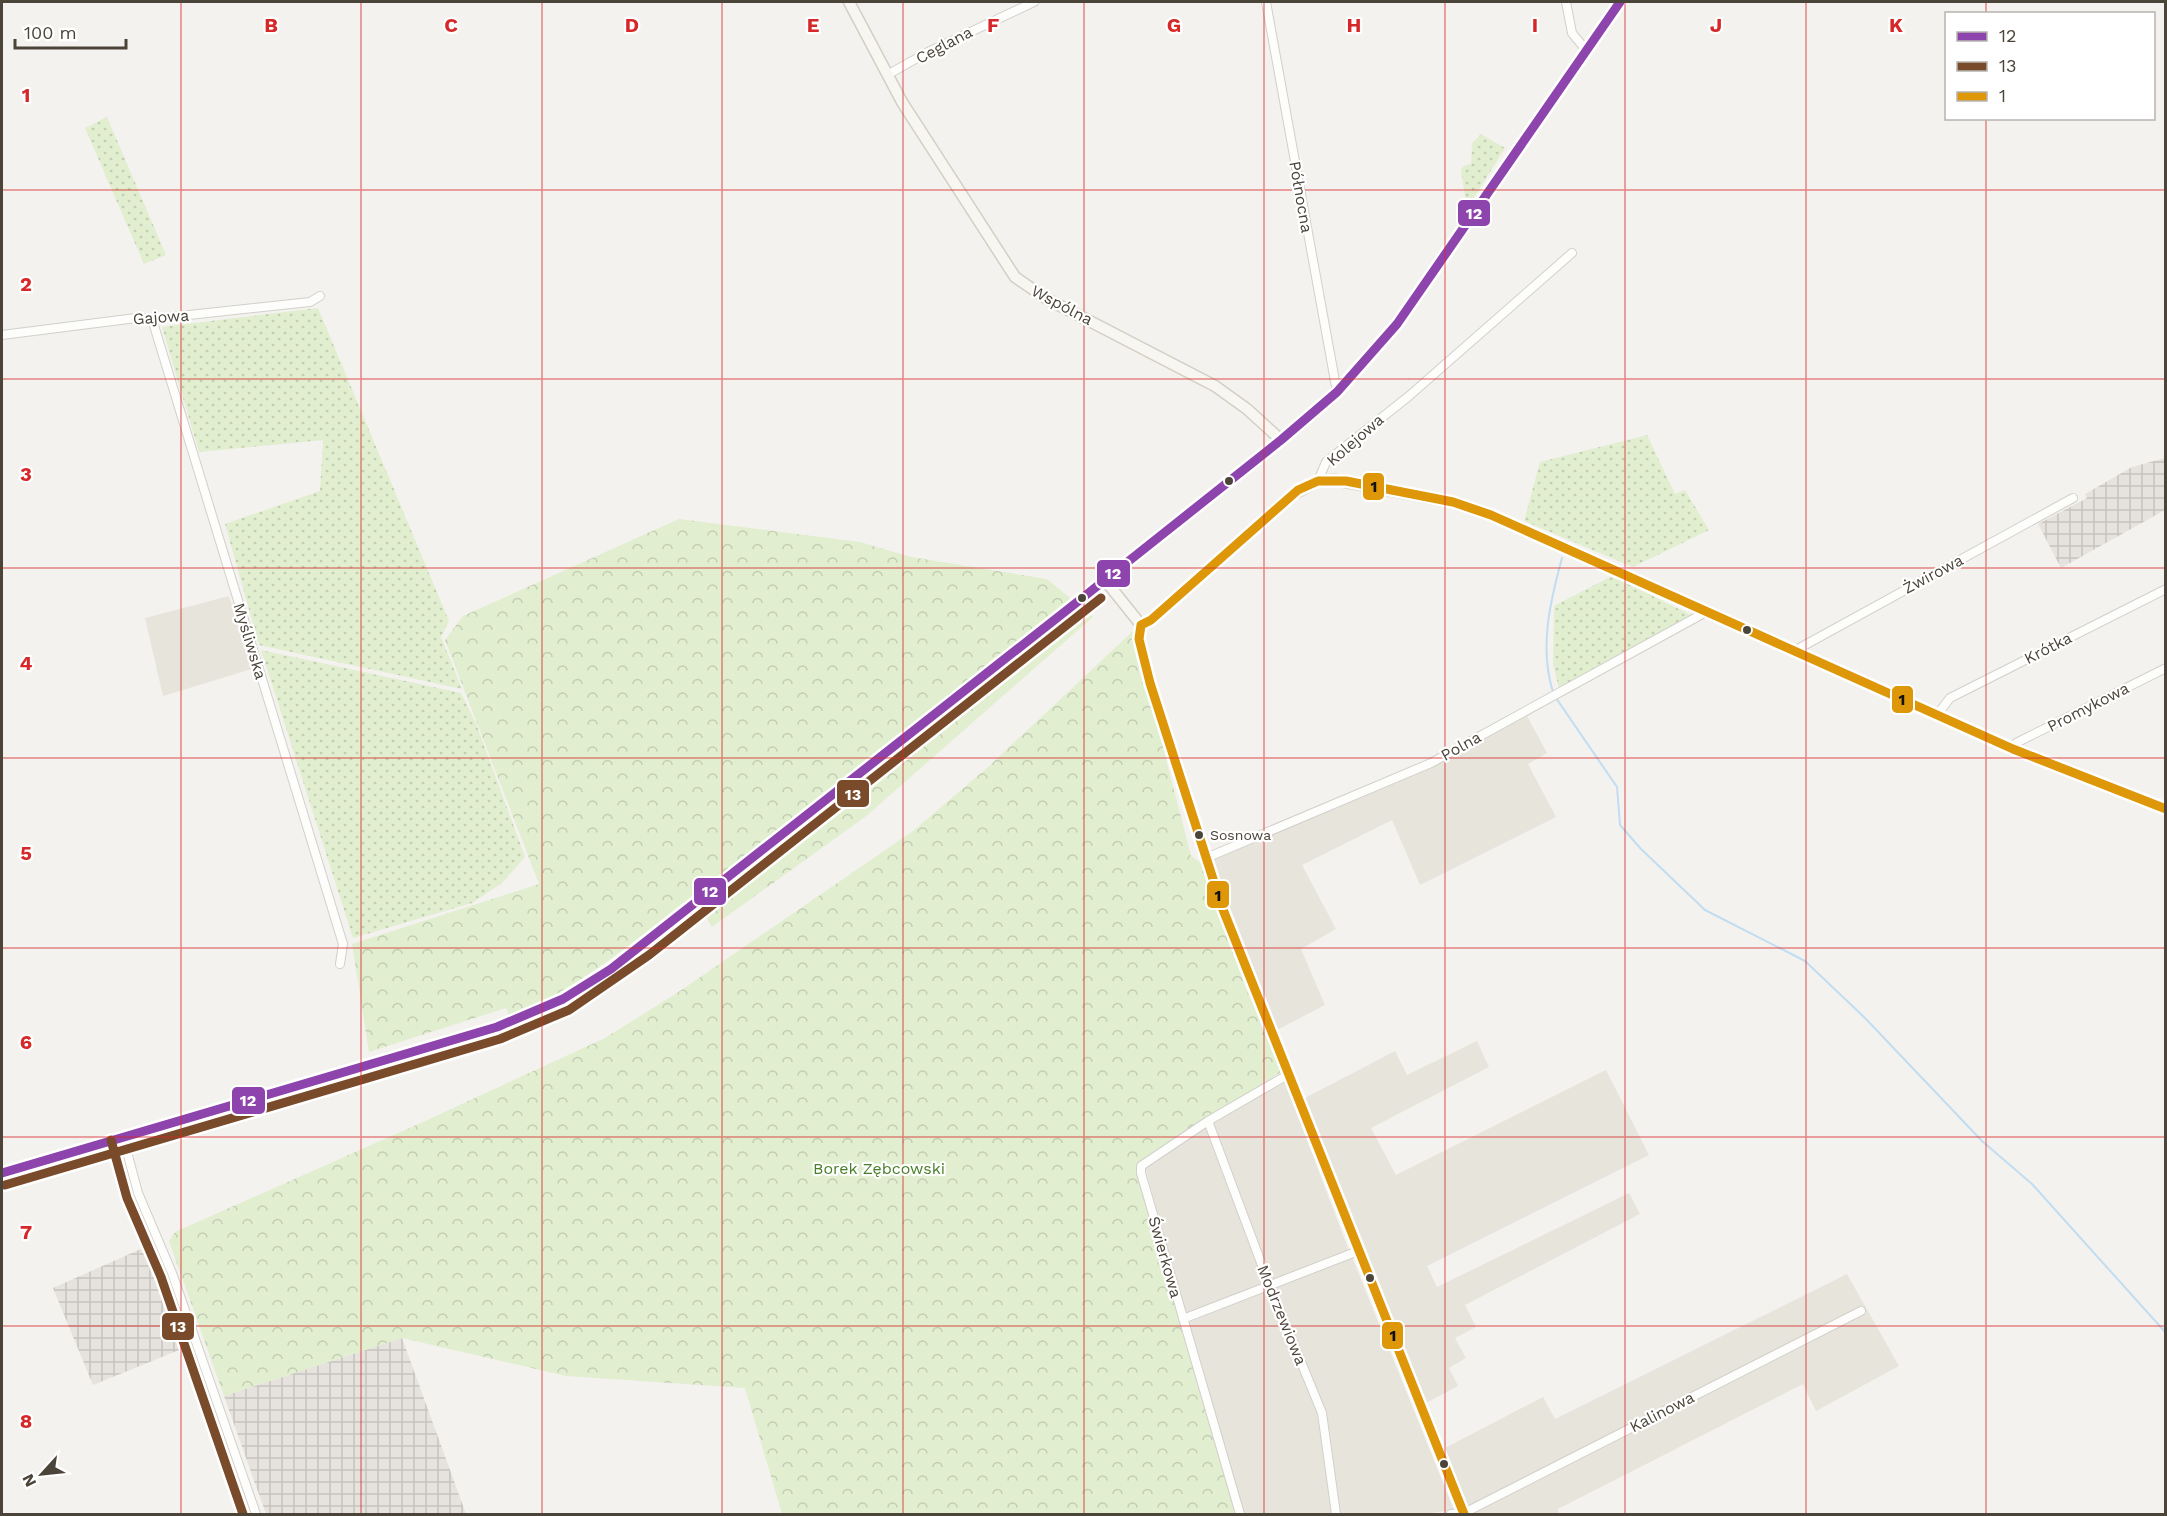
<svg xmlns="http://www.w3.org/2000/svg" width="2167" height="1516" viewBox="0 0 2167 1516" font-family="'Work Sans',sans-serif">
  <defs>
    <pattern id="industrial-grid" width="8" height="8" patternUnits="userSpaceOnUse" patternTransform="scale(1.5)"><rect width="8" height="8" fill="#e6e2de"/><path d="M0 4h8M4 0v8" fill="none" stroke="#c7c3bf"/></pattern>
    <pattern id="grass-dots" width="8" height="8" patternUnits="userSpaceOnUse" patternTransform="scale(1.5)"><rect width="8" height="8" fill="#e1eecf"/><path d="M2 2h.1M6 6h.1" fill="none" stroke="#c3cdb2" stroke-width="1.8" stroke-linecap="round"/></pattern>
    <pattern id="forest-crowns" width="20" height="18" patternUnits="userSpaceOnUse" patternTransform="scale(1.5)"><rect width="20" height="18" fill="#e1eecf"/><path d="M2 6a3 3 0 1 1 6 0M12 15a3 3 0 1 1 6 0" fill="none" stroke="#c3cdb2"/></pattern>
  </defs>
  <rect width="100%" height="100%" fill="#f4f2ee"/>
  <path fill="#e7e4dc" d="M 229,596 L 252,669 L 163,696 L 145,618 Z
    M 1526,714 L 1547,753 L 1528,764 L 1556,817 L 1420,885 L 1392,820 L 1302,865 L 1336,929 L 1301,949 L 1325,1005 L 1277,1030 L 1212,860 L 1429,768 Z
    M 1477,1041 L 1489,1067 L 1371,1128 L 1396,1175 L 1606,1070 L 1649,1155 L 1427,1266 L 1437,1287 L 1629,1193 L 1640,1214 L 1465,1305 L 1476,1327 L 1455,1338 L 1466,1358 L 1449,1368 L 1458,1386 L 1424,1404 L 1303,1099 L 1395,1051 L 1407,1075 Z
    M 1285,1082 L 1349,1251 L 1271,1280 L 1213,1122 Z
    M 1207,1127 L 1264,1282 L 1185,1315 L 1145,1166 Z
    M 1352,1257 L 1454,1510 L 1423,1514 L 1340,1514 L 1324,1410 L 1275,1286 Z
    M 1847,1274 L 1899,1366 L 1816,1411 L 1803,1384 L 1558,1509 L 1559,1514 L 1469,1514 L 1443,1449 L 1543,1397 L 1555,1419 Z
    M 1267,1291 L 1317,1413 L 1332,1514 L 1244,1514 L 1188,1323 Z"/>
  <path fill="url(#industrial-grid)" d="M 2165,458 L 2165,510 L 2061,568 L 2038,524 L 2087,498 L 2085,494 L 2132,467 Z
    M 143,1248 L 165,1289 L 189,1346 L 93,1385 L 53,1288 Z
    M 402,1338 L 466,1514 L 266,1514 L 224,1396 Z"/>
  <path fill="url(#grass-dots)" d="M 107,117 L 166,255 L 144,264 L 85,128 Z
    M 1481,134 L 1505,148 L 1470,204 L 1466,203 L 1461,171 L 1463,166 L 1471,164 L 1472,144 Z
    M 318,308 L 449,621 L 441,637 L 462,689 L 259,645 L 225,524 L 320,491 L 323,440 L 199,452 L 162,327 Z
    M 1647,435 L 1675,494 L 1685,490 L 1709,530 L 1633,567 L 1524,521 L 1540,462 Z
    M 1612,576 L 1691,615 L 1691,620 L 1559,688 L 1553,665 L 1554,606 Z
    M 261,650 L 461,693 L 477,726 L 525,857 L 502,883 L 472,903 L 353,938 Z"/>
  <path fill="url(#forest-crowns)" d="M 679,519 L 860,542 L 911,557 L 1047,579 L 1093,617 L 865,817 L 712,927 L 693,895 C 636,940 578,989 510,1017 L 506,1008 L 369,1052 L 352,944 L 539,884 L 445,640 L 463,616 Z
    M 1133,631 L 1191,856 L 1201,863 L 1242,978 L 1281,1072 L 1137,1165 L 1235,1514 L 782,1514 L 745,1388 L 566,1376 L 402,1338 L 224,1396 L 169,1241 L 175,1232 L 423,1122 L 605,1038 L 677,993 L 913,831 L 988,767 Z"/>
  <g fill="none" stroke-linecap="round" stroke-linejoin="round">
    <path stroke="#c0ddf1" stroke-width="2" d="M 1553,692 C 1539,648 1550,602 1562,558
      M 1556,698 L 1617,787 L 1620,825 L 1641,849 L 1705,910 L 1805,961 L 1865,1018 L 1982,1141 L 2032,1184 L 2166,1333
      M 443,1050 L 520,1026 L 599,987 L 724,892
      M 417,1057 L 436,1052
      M 403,1062 L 410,1059
      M 375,1070 L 395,1064
      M 357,1075 L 366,1073
      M 333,1083 L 350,1078
      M 301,1092 L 312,1088
      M 268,1102 L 285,1096
      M 246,1108 L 257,1104
      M 214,1117 L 229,1112
      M 191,1124 L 202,1120
      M 163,1132 L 177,1128
      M 138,1139 L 151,1136
      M 68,1161 L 79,1157
      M 41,1168 L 56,1164
      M 16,1176 L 28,1172"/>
    <defs>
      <path id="street" d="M 1266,2 L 1337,392
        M 1566,2 L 1572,33 L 1586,50
        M 887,75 L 928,52 L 1034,2
        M 152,319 L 343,944 L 340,964
        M 2,335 L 136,318 L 152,319 L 310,302 L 320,296
        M 1318,481 L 1326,462 L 1409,396 L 1572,253
        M 1141,625 L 1139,639 L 1150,683 L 1222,907 L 1464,1514
        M 1794,651 L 2073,498
        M 1937,715 L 1950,698 L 2166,589
        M 2013,749 L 2016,743 L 2166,668
        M 1206,858 L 1431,763 L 1706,612
        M 1208,1121 L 1269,1284 L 1322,1413 L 1336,1514
        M 123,1137 L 138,1193 L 172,1273 L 256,1514
        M 1183,1319 L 1353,1253
        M 1240,1514 L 1141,1173 L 1141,1166 L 1208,1121 L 1289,1074
        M 1451,1514 L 1464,1513 L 1861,1311"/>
      <path id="secondary" d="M 849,2 L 902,102 L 1015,277 L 1047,299 L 1215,386 L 1247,409 L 1281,440
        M 1105,580 L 1141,625 L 1151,620 L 1292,495 L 1318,481 L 1335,480 L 1453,502 L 1491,515 L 2013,749 L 2166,809
        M 2,1173 L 497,1027 L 563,999 L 611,969 L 1081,599 L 1281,440 L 1337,392 L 1397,324 L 1620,2"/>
    </defs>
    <use href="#street" stroke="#d2d0cb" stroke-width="10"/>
    <use href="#secondary" stroke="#d3cfc5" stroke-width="13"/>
    <use href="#street" stroke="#fdfdfc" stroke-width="8"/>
    <use href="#secondary" stroke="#f7f6f1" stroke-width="10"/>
    <defs>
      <path id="bus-1" d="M 2,1173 L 497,1027 L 563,999 L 611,969 L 1081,599 L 1281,440 L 1337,392 L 1397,324 L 1620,2"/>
      <path id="bus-2" d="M 111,1140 L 127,1198 L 161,1277 L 243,1514
        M 5,1185 L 500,1039 L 569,1010 L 649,955 L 1101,598"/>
      <path id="bus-3" d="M 1141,625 L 1151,620 L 1298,490 L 1318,481 L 1346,481 L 1453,502 L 1491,515 L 2013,749 L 2166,809
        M 1141,625 L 1139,639 L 1150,683 L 1222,907 L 1464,1514"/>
    </defs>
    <use href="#bus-1" stroke="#fff" stroke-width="14"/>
    <use href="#bus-2" stroke="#fff" stroke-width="14"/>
    <use href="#bus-3" stroke="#fff" stroke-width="14"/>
    <use href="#bus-1" stroke="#8e44ad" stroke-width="9"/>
    <use href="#bus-2" stroke="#7a4b2a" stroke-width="9"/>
    <use href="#bus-3" stroke="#dd9709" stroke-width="9"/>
  </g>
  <path fill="none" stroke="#d62828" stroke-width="1.5" stroke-opacity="0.55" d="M 181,2 L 181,1514M 361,2 L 361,1514M 542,2 L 542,1514M 722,2 L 722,1514M 903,2 L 903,1514M 1084,2 L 1084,1514M 1264,2 L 1264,1514M 1445,2 L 1445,1514M 1625,2 L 1625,1514M 1806,2 L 1806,1514M 1986,2 L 1986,14M 1986,118 L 1986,1514M 2,190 L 2166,190M 2,379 L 2166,379M 2,568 L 2166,568M 2,758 L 2166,758M 2,948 L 2166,948M 2,1137 L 2166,1137M 2,1326 L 2166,1326"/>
  <g fill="#4b4439" stroke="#fff" stroke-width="2">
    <circle cx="1229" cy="481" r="5"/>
    <circle cx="1082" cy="598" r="5"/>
    <circle cx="1747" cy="630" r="5"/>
    <circle cx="1199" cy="835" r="5"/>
    <circle cx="1370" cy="1278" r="5"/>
    <circle cx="1444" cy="1464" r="5"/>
  </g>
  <g text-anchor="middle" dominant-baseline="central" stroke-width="4.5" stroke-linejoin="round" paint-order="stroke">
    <g font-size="14" fill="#4b4439" stroke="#fff" text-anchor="start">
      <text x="1210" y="835">Sosnowa</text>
    </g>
    <g font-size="16" fill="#4b4439" stroke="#fff">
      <text transform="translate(944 45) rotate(-28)">Ceglana</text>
      <text transform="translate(1301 197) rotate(80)">Północna</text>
      <text transform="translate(1062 305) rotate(28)">Wspólna</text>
      <text transform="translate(161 317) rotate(-4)">Gajowa</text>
      <text transform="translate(1355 440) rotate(-41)">Kolejowa</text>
      <text transform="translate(1933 574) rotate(-28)">Żwirowa</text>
      <text transform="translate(250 641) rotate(73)">Myśliwska</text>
      <text transform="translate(2048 648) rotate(-27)">Krótka</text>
      <text transform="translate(2088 707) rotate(-27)">Promykowa</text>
      <text transform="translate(1461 746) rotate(-29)">Polna</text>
      <text transform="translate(1165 1257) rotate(74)">Świerkowa</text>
      <text transform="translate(1282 1315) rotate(68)">Modrzewiowa</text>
      <text transform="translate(1662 1412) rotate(-27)">Kalinowa</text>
    </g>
    <g font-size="16" fill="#4a7f2a" stroke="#fff">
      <text x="879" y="1168">Borek Zębcowski</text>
    </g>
  </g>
  <g font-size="20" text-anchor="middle" font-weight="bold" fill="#d62828" stroke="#fff" stroke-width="4.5" stroke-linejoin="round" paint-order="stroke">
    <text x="271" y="32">B</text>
    <text x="451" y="32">C</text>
    <text x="632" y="32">D</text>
    <text x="813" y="32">E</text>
    <text x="993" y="32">F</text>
    <text x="1174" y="32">G</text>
    <text x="1354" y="32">H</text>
    <text x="1535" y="32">I</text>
    <text x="1716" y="32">J</text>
    <text x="1896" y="32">K</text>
    <text x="26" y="102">1</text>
    <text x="26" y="291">2</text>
    <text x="26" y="481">3</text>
    <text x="26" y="670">4</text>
    <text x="26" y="860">5</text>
    <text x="26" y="1049">6</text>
    <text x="26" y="1239">7</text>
    <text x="26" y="1428">8</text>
  </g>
  <g stroke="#fff" stroke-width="2">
    <rect x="1457" y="199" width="34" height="28" rx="6" fill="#8e44ad"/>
    <rect x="1362" y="472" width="23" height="29" rx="6" fill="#dd9709"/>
    <rect x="1096" y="559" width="35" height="29" rx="6" fill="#8e44ad"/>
    <rect x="1891" y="685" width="23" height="29" rx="6" fill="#dd9709"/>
    <rect x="836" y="779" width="34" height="29" rx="6" fill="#7a4b2a"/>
    <rect x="693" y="877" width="34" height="29" rx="6" fill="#8e44ad"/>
    <rect x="1206" y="880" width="24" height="29" rx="6" fill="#dd9709"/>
    <rect x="231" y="1086" width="35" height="29" rx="6" fill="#8e44ad"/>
    <rect x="161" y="1312" width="34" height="29" rx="6" fill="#7a4b2a"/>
    <rect x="1381" y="1321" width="23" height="29" rx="6" fill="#dd9709"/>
  </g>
  <g font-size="16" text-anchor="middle" font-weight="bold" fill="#fff">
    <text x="1474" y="219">12</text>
    <text x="1113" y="579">12</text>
    <text x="853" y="800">13</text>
    <text x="710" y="897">12</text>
    <text x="248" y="1106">12</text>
    <text x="178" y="1332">13</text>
  </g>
  <g font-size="16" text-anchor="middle" font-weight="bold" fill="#111">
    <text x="1374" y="492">1</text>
    <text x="1902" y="705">1</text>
    <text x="1218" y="901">1</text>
    <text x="1393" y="1341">1</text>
  </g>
  <rect width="2167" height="1516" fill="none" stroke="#4b4439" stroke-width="6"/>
  <rect x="1945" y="12" width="210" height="108" fill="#ffffff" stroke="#b7b4b0" stroke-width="1.5"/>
  <rect x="1957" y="32" width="30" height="9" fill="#8e44ad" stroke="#b7b4b0" stroke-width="1.5"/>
  <text x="1999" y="42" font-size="18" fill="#4b4439">12</text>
  <rect x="1957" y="62" width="30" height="9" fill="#7a4b2a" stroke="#b7b4b0" stroke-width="1.5"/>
  <text x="1999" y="72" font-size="18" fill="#4b4439">13</text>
  <rect x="1957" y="92" width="30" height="9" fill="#dd9709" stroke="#b7b4b0" stroke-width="1.5"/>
  <text x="1999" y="102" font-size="18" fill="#4b4439">1</text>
  <g transform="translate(42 1474) rotate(243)" stroke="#ffffff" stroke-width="4.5" paint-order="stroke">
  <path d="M0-4.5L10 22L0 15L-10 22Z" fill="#4b4439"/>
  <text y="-9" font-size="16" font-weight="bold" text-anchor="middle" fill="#4b4439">N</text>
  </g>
  <path d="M15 39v9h111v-9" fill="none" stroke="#4b4439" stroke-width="3"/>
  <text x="24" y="39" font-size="18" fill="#4b4439" stroke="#ffffff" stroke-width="4.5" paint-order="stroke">100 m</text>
</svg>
